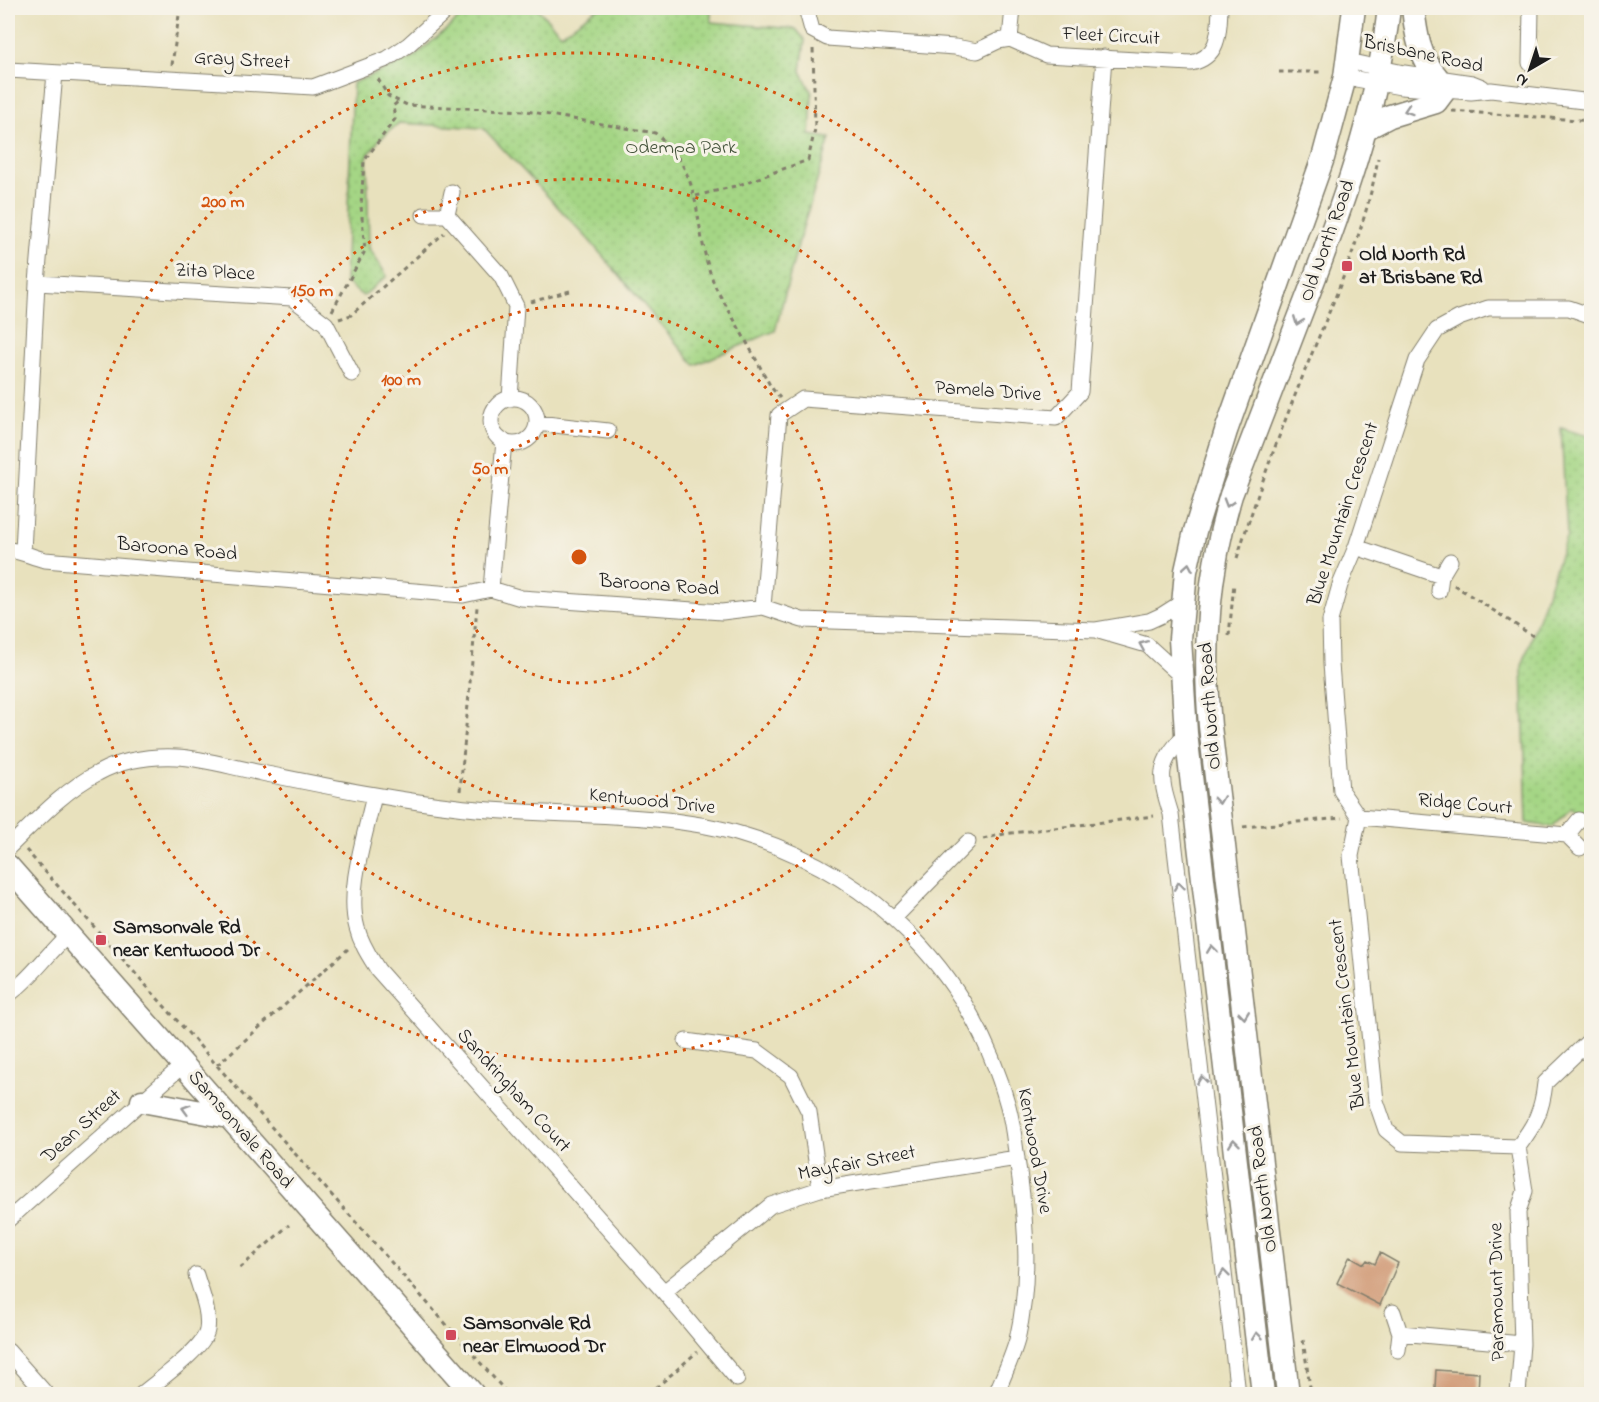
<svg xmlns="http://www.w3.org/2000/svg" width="1599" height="1402" viewBox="0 0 1599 1402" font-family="'Indie Flower',sans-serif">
  <defs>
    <pattern id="park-dots" width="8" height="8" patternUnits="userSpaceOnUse" patternTransform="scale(1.5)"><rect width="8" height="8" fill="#a5d685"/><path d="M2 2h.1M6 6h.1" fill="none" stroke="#8db772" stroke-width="1.8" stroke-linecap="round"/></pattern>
  </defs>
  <rect width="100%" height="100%" fill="#f7f3e8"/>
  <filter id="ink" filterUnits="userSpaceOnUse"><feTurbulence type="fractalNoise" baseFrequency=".0167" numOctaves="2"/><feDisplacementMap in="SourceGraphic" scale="12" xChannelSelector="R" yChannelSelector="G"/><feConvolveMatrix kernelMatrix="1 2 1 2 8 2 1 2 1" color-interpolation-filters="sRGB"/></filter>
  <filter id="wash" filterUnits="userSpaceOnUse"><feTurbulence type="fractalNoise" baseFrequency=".008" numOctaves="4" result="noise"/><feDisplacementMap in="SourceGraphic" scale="24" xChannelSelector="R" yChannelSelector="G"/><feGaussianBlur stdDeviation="1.35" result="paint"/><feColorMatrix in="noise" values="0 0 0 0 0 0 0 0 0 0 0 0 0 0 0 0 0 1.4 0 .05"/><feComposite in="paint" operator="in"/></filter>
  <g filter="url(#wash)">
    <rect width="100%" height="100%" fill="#e8e1bd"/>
    <path fill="url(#park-dots)" stroke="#607950" stroke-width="1.5" d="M 472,8 L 537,8 L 561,34 L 598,8 L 711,8 L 711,22 L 796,29 L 805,40 L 801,71 L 812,93 L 810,135 L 830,138 L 800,237 L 775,331 L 695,365 L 589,240 L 483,128 L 399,123 L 379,140 L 367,157 L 369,248 L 387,276 L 363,296 L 345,282 L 353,83 L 411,59 Z
      M 1561,428 L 1591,437 L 1591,821 L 1572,808 L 1552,827 L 1527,823 L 1522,666 L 1567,535 Z"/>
    <g id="blocks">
      <path fill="#d19b78" d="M 1380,1253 L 1398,1263 L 1380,1305 L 1337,1283 L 1350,1256 L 1364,1264 L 1367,1260 L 1375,1264 Z
        M 1436,1370 L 1479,1373 L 1478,1393 L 1454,1394 L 1455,1390 L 1435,1388 Z"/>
    </g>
  </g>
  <g filter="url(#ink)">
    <use href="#blocks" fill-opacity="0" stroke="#827e6c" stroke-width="1.5"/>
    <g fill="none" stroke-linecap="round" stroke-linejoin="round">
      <defs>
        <path id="street" d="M 806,8 L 812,30 L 827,38 L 955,47 L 977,51 L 998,41 L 1010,39 L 1046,55 L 1191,63 C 1220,57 1219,31 1220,8
          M 1010,39 L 1013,8
          M 1347,61 L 1404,73 L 1472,83 L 1482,87
          M 1530,63 L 1531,8
          M 8,70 L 313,87 L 387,59 L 408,45 L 449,8
          M 1345,77 L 1401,87 L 1471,92 L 1491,90 L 1592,102
          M 424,215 L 447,215 L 452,192
          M 447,215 L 501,276 L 516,306 L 510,399
          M 37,283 L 292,298 L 326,324 L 352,374
          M491 421a23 23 0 1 1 46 0a23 23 0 1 1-46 0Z
          M 537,423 L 608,431
          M 1356,547 L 1441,576
          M 8,550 C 22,551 31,557 45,560 L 463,595 L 491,589 L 521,598 L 722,612 L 763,607 L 802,620 L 1096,630 L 1149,621 L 1162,615 L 1184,601
          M 23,551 L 37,283 L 55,73
          M 491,589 L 504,441
          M 1439,591 L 1441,576 L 1450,561
          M 763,607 L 779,415 L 803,399 L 1056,418 L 1080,392 L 1104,57
          M 1099,631 L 1147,645 L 1181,676
          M 1186,733 C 1158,765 1158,773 1171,814 L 1238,1394
          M 374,795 C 366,834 346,889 357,928 C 361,944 370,957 378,970 L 664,1292 L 737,1379
          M 1359,817 L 1567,835
          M 1579,820 L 1567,835 L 1580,848
          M 8,848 C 35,822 64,790 98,773 C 122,760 149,756 176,757 C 204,758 234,768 262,773 C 327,786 392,800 458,807 C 548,818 657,809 743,835 C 874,874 972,974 1008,1106 C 1014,1127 1015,1150 1019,1172 C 1027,1228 1030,1283 1017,1340 C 1012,1358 1003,1377 996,1394
          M 895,917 L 968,842
          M 8,995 C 31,979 47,954 68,935
          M 686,1041 L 757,1051 L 791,1076 L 809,1112 L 820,1189
          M 1518,1147 L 1402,1143 L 1386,1130 L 1376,1101 L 1351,856 L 1359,817 L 1341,791 L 1331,664 L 1330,621 L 1340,585 L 1356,547 L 1417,360 L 1437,330 L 1459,318 L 1488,308 L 1569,308 L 1592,316
          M 8,1220 L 183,1065
          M 664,1292 L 771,1205 L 820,1189 L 1017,1158
          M 1393,1312 L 1400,1333 L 1398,1350
          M 1400,1333 L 1522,1344
          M 8,1351 L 46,1394
          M 142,1394 C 157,1381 204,1349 207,1330 C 210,1312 201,1292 196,1275
          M 1518,1394 L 1522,1344 L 1518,1212 L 1525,1191 L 1518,1147 C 1535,1124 1542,1112 1545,1083 L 1592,1038"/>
        <path id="secondary" d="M 1413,8 C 1416,34 1419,57 1437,77
          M 1367,128 L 1390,116 L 1436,102 L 1445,90
          M 8,866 L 473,1394
          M 142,1101 L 229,1117
          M 1263,1394 L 1186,733 L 1180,639 L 1186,571 L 1195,531 L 1226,431 L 1323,158 L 1345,77 L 1354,8
          M 1288,1394 L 1210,726 C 1203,646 1208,572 1231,495 C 1255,433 1279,370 1303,308 C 1341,210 1377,113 1389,8"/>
      </defs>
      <use href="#street" stroke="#827e6c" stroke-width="17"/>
      <use href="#secondary" stroke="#827e6c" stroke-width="25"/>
      <path stroke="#827e6c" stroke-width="3" stroke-dasharray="4.5 4.5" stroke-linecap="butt" d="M 172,65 L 180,8
        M 1279,72 L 1324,72
        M 378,79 L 388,96 L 407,105 L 526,111 L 655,133 C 706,174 692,224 712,278 C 716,291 725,303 731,314 C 745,339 758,363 771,387 L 780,398
        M 1452,111 L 1592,121
        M 696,196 L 739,185 L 808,160 L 815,129 L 813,47
        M 531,302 L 570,291
        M 332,311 L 365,251 L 361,206 L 364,161 L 395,119 L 393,106 L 399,101
        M 339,319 L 351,315 L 444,233
        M 1237,558 C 1256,497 1278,437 1302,378 C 1331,305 1365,236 1378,158
        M 1454,585 L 1533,636
        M 1229,636 L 1234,583
        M 460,791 L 477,607
        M 1243,827 L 1342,818
        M 983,839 L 1004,834 L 1154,816
        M 26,850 L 508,1394
        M 217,1065 L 348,949
        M 240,1268 L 289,1225
        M 1303,1340 L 1311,1394
        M 649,1394 L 697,1352"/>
      <use href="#street" stroke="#fff" stroke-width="15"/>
      <use href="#secondary" stroke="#fff" stroke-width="22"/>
    </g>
    <defs><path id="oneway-chevron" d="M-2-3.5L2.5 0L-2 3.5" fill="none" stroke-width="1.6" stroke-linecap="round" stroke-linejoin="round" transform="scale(1.5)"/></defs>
    <g stroke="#999">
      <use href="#oneway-chevron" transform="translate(1408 110) rotate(162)"/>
      <use href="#oneway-chevron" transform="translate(1298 321) rotate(111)"/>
      <use href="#oneway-chevron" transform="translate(1228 503) rotate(107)"/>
      <use href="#oneway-chevron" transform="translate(1188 567) rotate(-80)"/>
      <use href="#oneway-chevron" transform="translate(1143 645) rotate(-157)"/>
      <use href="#oneway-chevron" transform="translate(1219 800) rotate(83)"/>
      <use href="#oneway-chevron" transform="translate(1179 886) rotate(-97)"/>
      <use href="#oneway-chevron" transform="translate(1212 949) rotate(-97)"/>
      <use href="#oneway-chevron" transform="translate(1244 1015) rotate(83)"/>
      <use href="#oneway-chevron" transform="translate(1202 1080) rotate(-97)"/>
      <use href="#oneway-chevron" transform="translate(186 1109) rotate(-164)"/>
      <use href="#oneway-chevron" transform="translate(1234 1143) rotate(-97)"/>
      <use href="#oneway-chevron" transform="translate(1224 1274) rotate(-97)"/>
      <use href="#oneway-chevron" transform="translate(1257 1336) rotate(-97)"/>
    </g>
  </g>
  <g fill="none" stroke="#d4530e" stroke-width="3" stroke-dasharray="3 6">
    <circle cx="579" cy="557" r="126"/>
    <circle cx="579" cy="557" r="252"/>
    <circle cx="579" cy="557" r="378"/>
    <circle cx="579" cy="557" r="504"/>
  </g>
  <g fill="#d1495b" stroke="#f7f3e8" stroke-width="2">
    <rect x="1341" y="260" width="12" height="12" rx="3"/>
    <rect x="95" y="934" width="12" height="12" rx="3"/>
    <rect x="445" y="1329" width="12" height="12" rx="3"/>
  </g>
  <g text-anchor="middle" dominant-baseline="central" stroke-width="6" stroke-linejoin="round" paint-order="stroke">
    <g font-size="20" fill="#1c1c1c" stroke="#f7f3e8">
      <text transform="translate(1111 37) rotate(3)">Fleet Circuit</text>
      <text transform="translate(1423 55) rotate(12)">Brisbane Road</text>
      <text transform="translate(242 61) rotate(3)">Gray Street</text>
      <text transform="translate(1328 241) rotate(-70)">Old North Road</text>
      <text transform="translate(215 273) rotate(3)">Zita Place</text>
      <text transform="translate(988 392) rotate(4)">Pamela Drive</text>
      <text transform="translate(1344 514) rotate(-72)">Blue Mountain Crescent</text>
      <text transform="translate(177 550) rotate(5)">Baroona Road</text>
      <text transform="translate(659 586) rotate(4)">Baroona Road</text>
      <text transform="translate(1211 706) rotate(-94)">Old North Road</text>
      <text transform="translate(652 802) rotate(6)">Kentwood Drive</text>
      <text transform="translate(1465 805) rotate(5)">Ridge Court</text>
      <text transform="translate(1348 1014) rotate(-97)">Blue Mountain Crescent</text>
      <text transform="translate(513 1091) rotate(48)">Sandringham Court</text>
      <text transform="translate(82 1127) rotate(-42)">Dean Street</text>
      <text transform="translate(240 1130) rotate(49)">Samsonvale Road</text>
      <text transform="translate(1034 1151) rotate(80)">Kentwood Drive</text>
      <text transform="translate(857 1164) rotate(-11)">Mayfair Street</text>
      <text transform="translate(1264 1189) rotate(-97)">Old North Road</text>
      <text transform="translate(1498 1292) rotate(-91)">Paramount Drive</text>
    </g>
    <g font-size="20" fill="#45543c" stroke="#f7f3e8">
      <text x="681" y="148">Odempa Park</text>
    </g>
    <g font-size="20" font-weight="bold" fill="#1c1c1c" stroke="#f7f3e8" text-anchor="start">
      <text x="1359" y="255">Old North Rd<tspan x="1359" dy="23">at Brisbane Rd</tspan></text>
      <text x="113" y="928">Samsonvale Rd<tspan x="113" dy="23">near Kentwood Dr</tspan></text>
      <text x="463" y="1324">Samsonvale Rd<tspan x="463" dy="23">near Elmwood Dr</tspan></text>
    </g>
  </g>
  <circle cx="579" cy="557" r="9" fill="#d4530e" stroke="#f7f3e8" stroke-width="3"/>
  <g font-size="18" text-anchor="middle" font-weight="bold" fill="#d4530e" stroke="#f7f3e8" stroke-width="6" stroke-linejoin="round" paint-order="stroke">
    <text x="223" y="207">200 m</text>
    <text x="312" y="296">150 m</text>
    <text x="401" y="385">100 m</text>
    <text x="490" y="474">50 m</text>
  </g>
  <rect width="1599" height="1402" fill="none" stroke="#f7f3e8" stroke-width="30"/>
  <g transform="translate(1530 69) rotate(219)" stroke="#f7f3e8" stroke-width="4.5" paint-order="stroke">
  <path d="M0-4.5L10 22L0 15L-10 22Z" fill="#1c1c1c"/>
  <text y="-9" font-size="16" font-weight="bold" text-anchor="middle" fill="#1c1c1c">N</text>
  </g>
</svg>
